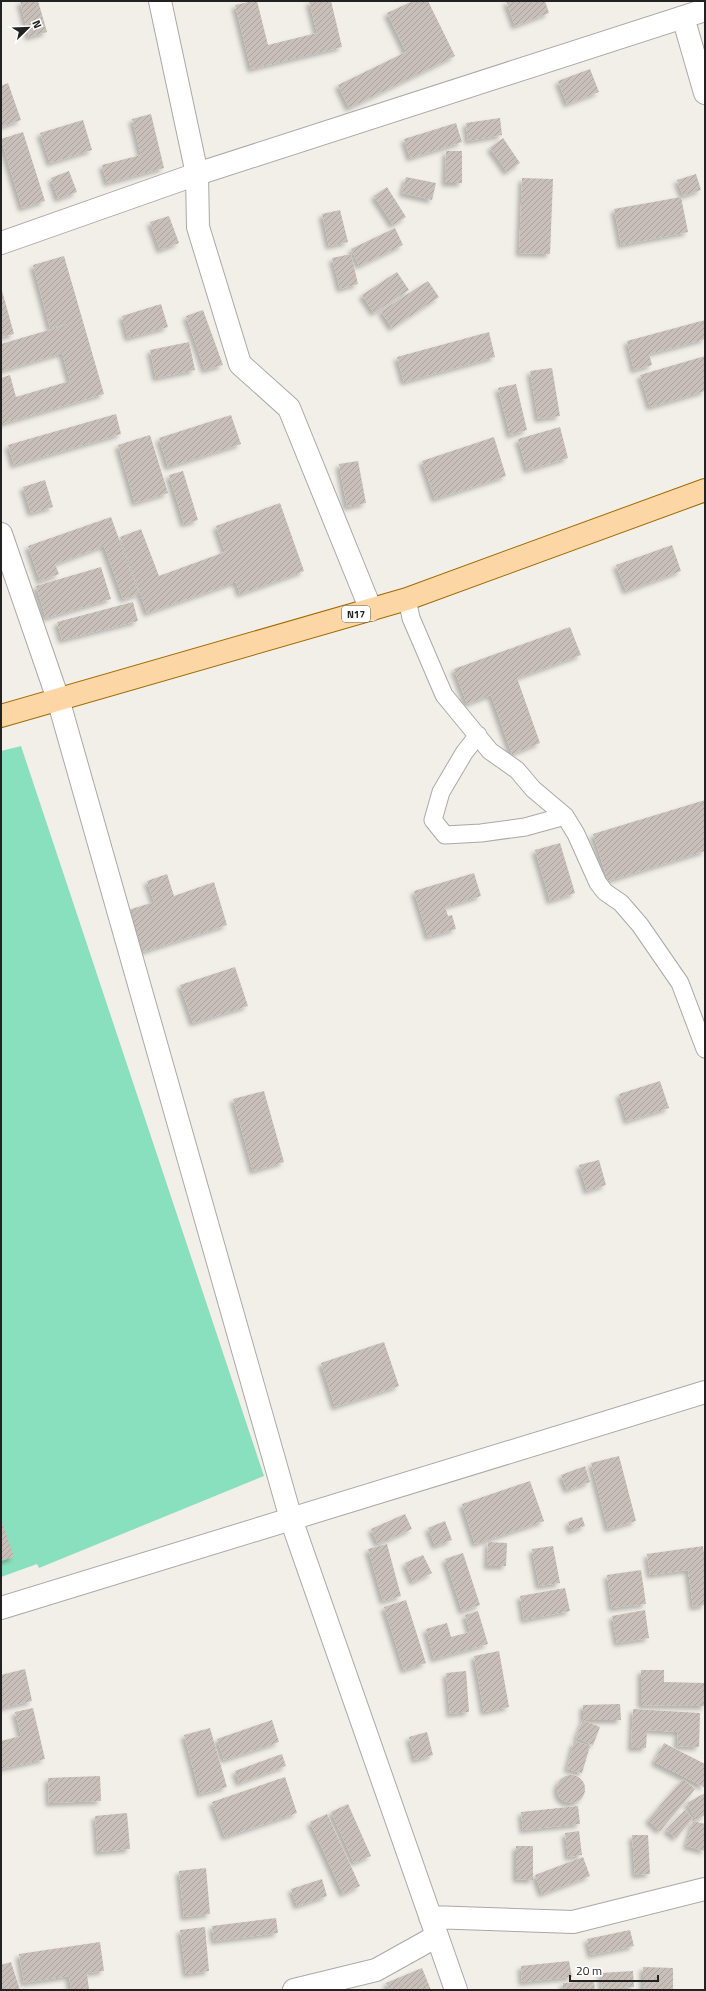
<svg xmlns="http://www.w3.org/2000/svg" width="706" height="1991" viewBox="0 0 706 1991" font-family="'Titillium Web',sans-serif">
  <defs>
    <pattern id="building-hatch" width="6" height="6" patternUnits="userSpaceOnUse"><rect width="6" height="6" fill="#c7bfb8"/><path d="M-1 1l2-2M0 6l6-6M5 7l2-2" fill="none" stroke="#aba49e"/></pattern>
    <filter id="shadow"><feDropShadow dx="-3.5" dy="3.5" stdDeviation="2" flood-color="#0004"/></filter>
  </defs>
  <rect width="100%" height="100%" fill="#f2efe9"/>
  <path fill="#88e0be" d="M 21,746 L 264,1476 L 39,1568 L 37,1564 L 1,1577 L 1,751 Z"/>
  <path fill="url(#building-hatch)" filter="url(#shadow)" d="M 20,1 L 38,1 L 47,32 L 29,37 Z
    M 253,1 L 257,1 L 268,45 L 317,33 L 309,1 L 331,1 L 342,47 L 251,69 L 235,5 Z
    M 413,1 L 428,1 L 455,56 L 349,108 L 338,85 L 406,52 L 387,13 Z
    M 506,1 L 545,1 L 549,13 L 515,26 Z
    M 590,69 L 599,92 L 567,104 L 558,81 Z
    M 8,83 L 21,120 L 1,127 L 1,86 Z
    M 151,114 L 164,168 L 107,183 L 102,165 L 141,155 L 132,119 Z
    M 500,118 L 502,135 L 468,141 L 466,123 Z
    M 83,120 L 92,150 L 50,163 L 40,133 Z
    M 456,123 L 462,142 L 410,158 L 404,139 Z
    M 23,132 L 45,201 L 22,208 L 1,139 Z
    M 503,138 L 520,163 L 507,172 L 490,148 Z
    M 446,151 L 462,151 L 462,183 L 445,183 Z
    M 69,171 L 77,192 L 58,199 L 51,178 Z
    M 696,174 L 701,190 L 683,196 L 677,180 Z
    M 406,177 L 436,183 L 432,200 L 402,193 Z
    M 522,178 L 553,179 L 550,254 L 519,253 Z
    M 387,187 L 406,217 L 393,225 L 374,196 Z
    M 681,197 L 688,232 L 621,245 L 614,209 Z
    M 340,210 L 348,242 L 329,246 L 322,214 Z
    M 169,216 L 179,243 L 160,250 L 150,222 Z
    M 395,228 L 403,245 L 359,266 L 351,249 Z
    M 351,254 L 358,284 L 340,289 L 332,258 Z
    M 64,256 L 104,394 L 1,424 L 1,378 L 10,375 L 16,397 L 70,381 L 62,353 L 1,371 L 1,344 L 73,323 L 50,328 L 33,265 Z
    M 397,272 L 409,290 L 374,313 L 362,295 Z
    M 428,281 L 439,297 L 392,328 L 381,311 Z
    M 1,287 L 14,334 L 1,337 Z
    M 161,304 L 168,327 L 128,338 L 122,316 Z
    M 203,310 L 223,365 L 205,370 L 186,316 Z
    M 705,320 L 705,339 L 649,354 L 652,365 L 634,370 L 627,341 Z
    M 489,332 L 495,357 L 404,382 L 397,357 Z
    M 189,342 L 195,370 L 156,378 L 150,350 Z
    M 705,356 L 705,391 L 650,407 L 640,375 Z
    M 552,368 L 560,416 L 538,419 L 530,371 Z
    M 516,384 L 527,430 L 510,435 L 498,388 Z
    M 116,414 L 121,434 L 14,465 L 8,445 Z
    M 231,415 L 241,444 L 168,467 L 159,438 Z
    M 560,427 L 568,458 L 527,470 L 518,439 Z
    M 150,435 L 168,493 L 135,503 L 118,445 Z
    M 494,437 L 506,476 L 435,499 L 422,461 Z
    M 358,461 L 366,503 L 347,507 L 339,464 Z
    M 183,471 L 198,520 L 184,524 L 169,475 Z
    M 45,480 L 53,507 L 31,513 L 23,487 Z
    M 280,503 L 304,571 L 240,594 L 236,582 L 147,613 L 120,537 L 141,529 L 159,576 L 225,552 L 216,526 Z
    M 111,517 L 139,594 L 123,599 L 104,546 L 55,564 L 59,574 L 40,581 L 28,546 Z
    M 672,545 L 681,571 L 626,591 L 616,565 Z
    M 101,567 L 111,599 L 46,618 L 36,586 Z
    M 133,602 L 138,621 L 62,640 L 57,622 Z
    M 570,627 L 581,655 L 517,678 L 540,743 L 512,754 L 491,695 L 467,704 L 454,669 Z
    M 705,800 L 705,851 L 608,881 L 593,834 Z
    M 560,843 L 575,893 L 550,901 L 535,850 Z
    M 474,873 L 481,896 L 445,907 L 448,916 L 452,915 L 456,929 L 428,937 L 414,891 Z
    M 167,874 L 174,896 L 214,882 L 227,925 L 136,954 L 122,912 L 154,902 L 147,881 Z
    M 235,967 L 248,1006 L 193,1023 L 180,985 Z
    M 660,1081 L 669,1108 L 627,1121 L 619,1094 Z
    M 264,1091 L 284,1162 L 253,1171 L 233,1099 Z
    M 599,1160 L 606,1185 L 587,1191 L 579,1165 Z
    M 384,1342 L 399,1386 L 335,1407 L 321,1363 Z
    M 619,1456 L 636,1521 L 608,1529 L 591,1463 Z
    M 585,1466 L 590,1482 L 567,1490 L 561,1475 Z
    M 530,1481 L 544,1521 L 475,1544 L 462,1504 Z
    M 405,1514 L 412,1529 L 378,1544 L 371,1529 Z
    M 582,1517 L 585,1526 L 571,1531 L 568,1522 Z
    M 1,1519 L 14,1557 L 1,1561 Z
    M 445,1521 L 452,1540 L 435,1546 L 428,1528 Z
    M 488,1542 L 507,1543 L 506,1566 L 487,1566 Z
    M 387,1544 L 401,1596 L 383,1601 L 368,1549 Z
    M 553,1546 L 560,1583 L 539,1586 L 532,1549 Z
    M 703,1546 L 705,1561 L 705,1605 L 693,1607 L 688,1570 L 650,1575 L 647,1554 Z
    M 463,1553 L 480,1605 L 462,1611 L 445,1559 Z
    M 423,1555 L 432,1573 L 413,1582 L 405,1563 Z
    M 641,1570 L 646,1604 L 612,1608 L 607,1575 Z
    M 565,1588 L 570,1611 L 524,1620 L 520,1596 Z
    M 406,1600 L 426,1663 L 404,1670 L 384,1607 Z
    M 645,1610 L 649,1638 L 617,1643 L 612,1616 Z
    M 478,1611 L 488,1644 L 434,1659 L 426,1629 L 447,1623 L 451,1637 L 470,1632 L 465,1615 Z
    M 499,1651 L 509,1707 L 484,1712 L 474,1656 Z
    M 25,1669 L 32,1701 L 1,1708 L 1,1675 Z
    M 641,1670 L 664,1670 L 664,1682 L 705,1683 L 705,1706 L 641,1705 Z
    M 466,1671 L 469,1712 L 450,1714 L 446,1673 Z
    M 620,1704 L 621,1720 L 583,1720 L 600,1727 L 593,1745 L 576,1738 L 583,1720 L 583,1705 Z
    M 33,1708 L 45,1759 L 1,1769 L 1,1741 L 21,1736 L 15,1712 Z
    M 633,1709 L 700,1713 L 699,1747 L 677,1746 L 678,1732 L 647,1730 L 646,1748 L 631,1748 Z
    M 272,1720 L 279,1742 L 224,1760 L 217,1739 Z
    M 210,1728 L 227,1787 L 200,1794 L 184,1735 Z
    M 427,1732 L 433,1755 L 415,1760 L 409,1737 Z
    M 574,1741 L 590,1746 L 582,1773 L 567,1769 Z
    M 664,1743 L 705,1764 L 704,1787 L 654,1762 Z
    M 282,1754 L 286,1766 L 239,1783 L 235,1771 Z
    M557 1789a14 14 0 1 1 28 0a14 14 0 1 1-28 0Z
    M 100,1776 L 101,1801 L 49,1803 L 48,1778 Z
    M 285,1777 L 297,1813 L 225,1837 L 212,1802 Z
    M 683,1779 L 695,1789 L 660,1831 L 648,1820 Z
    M 705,1793 L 705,1815 L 696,1820 L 687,1803 Z
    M 348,1804 L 371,1856 L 354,1863 L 331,1812 Z
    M 578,1806 L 580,1824 L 523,1830 L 521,1812 Z
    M 685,1810 L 693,1818 L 676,1838 L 666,1830 Z
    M 127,1813 L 130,1849 L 98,1852 L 95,1816 Z
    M 327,1814 L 360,1886 L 343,1894 L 310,1822 Z
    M 693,1821 L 705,1824 L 705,1851 L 686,1846 Z
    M 579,1831 L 582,1855 L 568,1857 L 565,1833 Z
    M 632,1835 L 648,1835 L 650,1874 L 635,1875 Z
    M 516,1846 L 533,1846 L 533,1880 L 516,1879 Z
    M 583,1857 L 590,1876 L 542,1894 L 535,1875 Z
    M 206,1868 L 210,1914 L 184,1917 L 179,1871 Z
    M 322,1879 L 327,1896 L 297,1906 L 291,1889 Z
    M 276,1918 L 278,1933 L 214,1941 L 212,1926 Z
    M 205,1927 L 209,1971 L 186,1974 L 180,1930 Z
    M 630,1930 L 634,1946 L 591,1955 L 587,1939 Z
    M 100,1942 L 104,1971 L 87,1973 L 89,1990 L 71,1990 L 69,1976 L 24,1983 L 19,1954 Z
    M 569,1961 L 572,1977 L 522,1982 L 521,1966 Z
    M 11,1962 L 20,1990 L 1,1990 L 1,1965 Z
    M 643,1967 L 673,1968 L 673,1990 L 643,1988 Z
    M 422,1968 L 431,1990 L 389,1990 L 386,1983 Z
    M 633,1971 L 634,1987 L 618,1988 L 618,1990 L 602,1990 L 601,1973 Z
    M 594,1981 L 595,1990 L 563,1990 L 563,1983 Z"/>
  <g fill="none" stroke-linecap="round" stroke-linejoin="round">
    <defs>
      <path id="lane" d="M 407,599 L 411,618 L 444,695 L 490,751 L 517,770 L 533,789 L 565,816 L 576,834 L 598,883 L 605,892 L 621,903 L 640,925 L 680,983 L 705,1049
        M 478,735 L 464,753 L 441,792 L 433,820 L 445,835 L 481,833 L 525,827 L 565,816"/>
      <path id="street" d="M 160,1 L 197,174 L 198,227 L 240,364 L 289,408 L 371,610
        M 683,17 L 705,93
        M 1,243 L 197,174 L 705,10
        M 1,534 L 58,699 L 291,1519 L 456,1990
        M 1,1608 L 705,1392
        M 430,1917 L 573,1922 L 705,1889
        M 294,1990 L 376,1970 L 437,1936"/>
      <path id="primary" d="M 1,716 L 407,599 L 705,490"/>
    </defs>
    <use href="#lane" stroke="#a9a9a9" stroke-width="19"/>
    <use href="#street" stroke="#a9a9a9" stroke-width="24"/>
    <use href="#primary" stroke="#a06b00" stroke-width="24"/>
    <use href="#lane" stroke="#fff" stroke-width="17"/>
    <use href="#street" stroke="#fff" stroke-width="22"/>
    <use href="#primary" stroke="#fcd6a4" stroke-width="22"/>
  </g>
  <g text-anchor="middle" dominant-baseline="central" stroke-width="3.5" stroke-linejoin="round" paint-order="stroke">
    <rect fill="#fff" stroke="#646464" stroke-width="1" x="342" y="606" width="28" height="16" rx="3"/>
    <g font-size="10" font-weight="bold" fill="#222">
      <text x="356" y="614">N17</text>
    </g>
  </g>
  <rect width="706" height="1991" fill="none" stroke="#222222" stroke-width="4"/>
  <g transform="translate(28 28) rotate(67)" stroke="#ffffff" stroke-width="3" paint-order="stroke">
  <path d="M0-3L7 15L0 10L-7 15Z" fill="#222222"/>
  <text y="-6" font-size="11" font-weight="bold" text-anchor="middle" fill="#222222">N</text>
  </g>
  <path d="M570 1975v6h88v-6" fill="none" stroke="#222222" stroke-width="2"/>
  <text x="576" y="1975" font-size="12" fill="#222222" stroke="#ffffff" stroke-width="3" paint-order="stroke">20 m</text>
</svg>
